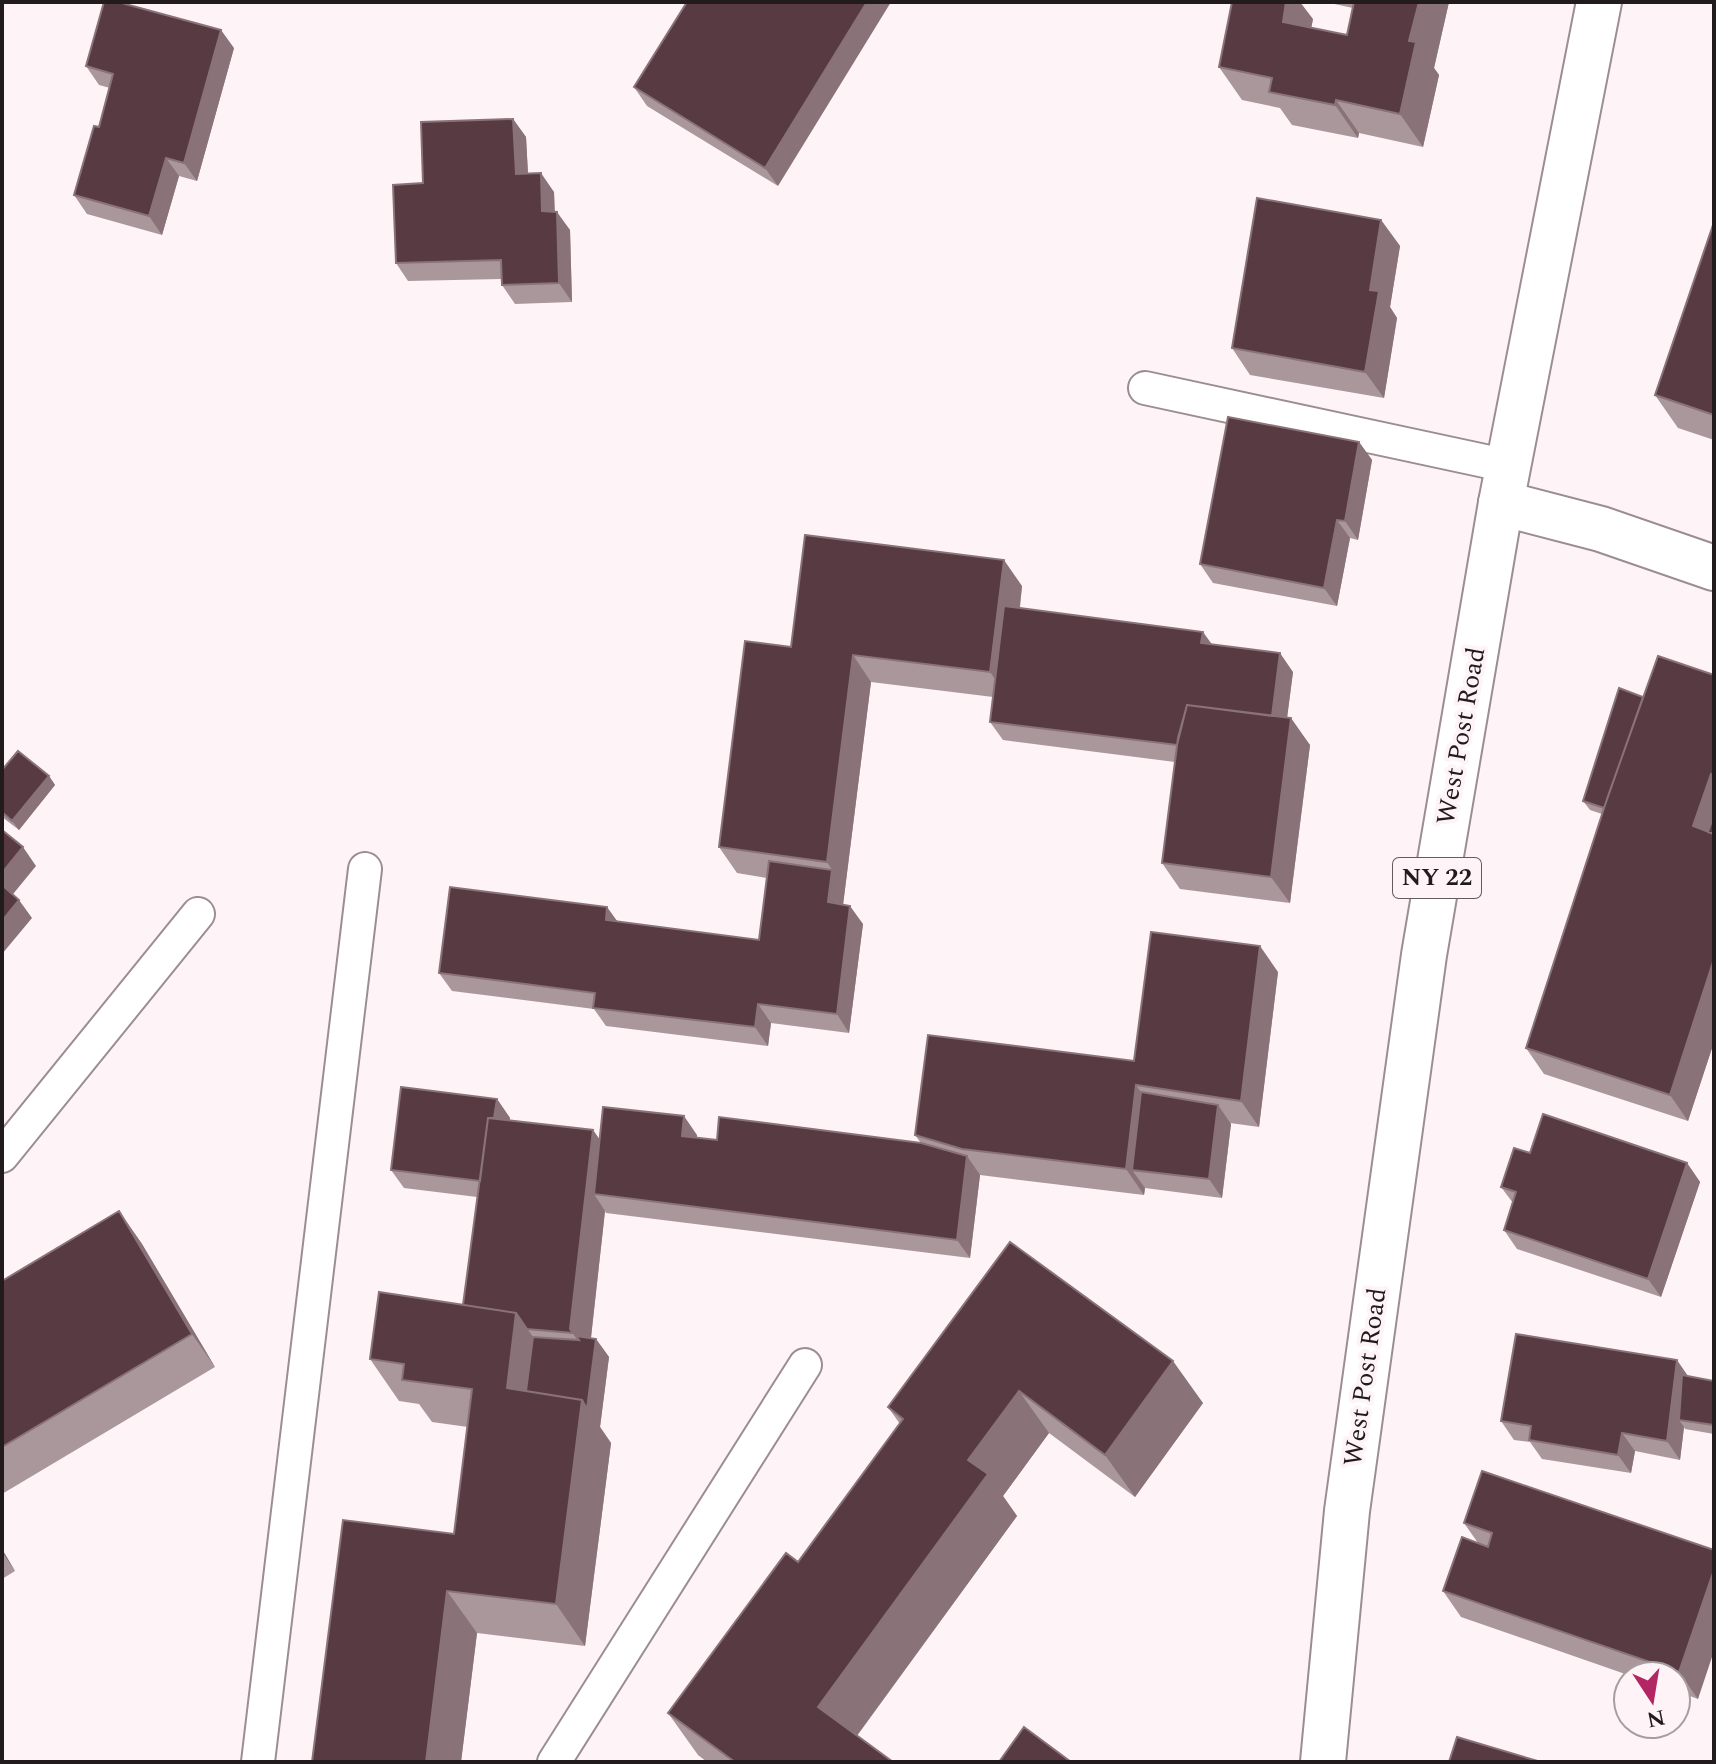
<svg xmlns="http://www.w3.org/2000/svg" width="1716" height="1764" viewBox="0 0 1716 1764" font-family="Spectral,serif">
  <rect width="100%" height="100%" fill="#fef4f7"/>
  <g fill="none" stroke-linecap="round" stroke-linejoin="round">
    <defs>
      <path id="service" d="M 1145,388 L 1508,466
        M 2,1156 L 198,914
        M 258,1762 L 365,869
        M 554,1762 L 805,1365"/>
      <path id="minor" d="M 1501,503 L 1601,529 L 1714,568"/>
      <path id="primary" d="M 1323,1762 L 1347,1511 L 1424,955 L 1501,503 L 1599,2"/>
    </defs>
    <use href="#service" stroke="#9c8d91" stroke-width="36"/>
    <use href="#minor" stroke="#9c8d91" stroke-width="48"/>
    <use href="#primary" stroke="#9c8d91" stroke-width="48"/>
    <use href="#service" stroke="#fff" stroke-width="32"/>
    <use href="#minor" stroke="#fff" stroke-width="44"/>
    <use href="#primary" stroke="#fff" stroke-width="44"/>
  </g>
  <path fill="#aa979c" d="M 687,2 L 778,186 L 647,106 L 634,87 Z
    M 1325,2 L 1449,2 L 1434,68 L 1439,75 L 1423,147 L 1359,133 L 1358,138 L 1292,125 L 1280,108 L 1242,100 L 1219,67 L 1313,19 L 1311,28 L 1347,35 L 1353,8 Z
    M 234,48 L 197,181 L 179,176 L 162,235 L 87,214 L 74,195 L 99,127 L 110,88 L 99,85 L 86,66 Z
    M 513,119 L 526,137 L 528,174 L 554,192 L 555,212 L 570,230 L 572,302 L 515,304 L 502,285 L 501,279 L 408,281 L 396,263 L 423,183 Z
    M 1381,220 L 1400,246 L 1390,307 L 1397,318 L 1384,398 L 1250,375 L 1232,348 Z
    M 1714,222 L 1714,440 L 1678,428 L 1655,395 Z
    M 1359,442 L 1372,460 L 1358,540 L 1350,538 L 1337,606 L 1213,583 L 1200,564 Z
    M 1022,586 L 1020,608 L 1212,645 L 1293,672 L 1287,718 L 1310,745 L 1290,903 L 1180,889 L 1162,863 L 1175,762 L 1003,740 L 990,722 L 993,697 L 871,682 L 843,905 L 863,924 L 849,1033 L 771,1023 L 768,1046 L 606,1026 L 594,1009 L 452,991 L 439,973 L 618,922 L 759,940 L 767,878 L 737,873 L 719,847 L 791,647 Z
    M 1714,675 L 1714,1042 L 1688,1121 L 1544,1074 L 1526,1048 L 1602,814 L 1590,810 L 1583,801 L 1643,697 Z
    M 2,770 L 49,776 L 55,785 L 19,830 L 2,817 Z
    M 1278,972 L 1259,1127 L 1230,1123 L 1231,1124 L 1222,1198 L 1145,1188 L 1144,1195 L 980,1175 L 970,1258 L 606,1213 L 605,1211 L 591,1338 L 596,1339 L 609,1357 L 600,1427 L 611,1443 L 585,1646 L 477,1633 L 461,1762 L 312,1762 L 454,1534 L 468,1427 L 432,1422 L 419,1404 L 399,1401 L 370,1359 L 463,1305 L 477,1197 L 404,1188 L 391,1170 L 497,1099 L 510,1118 L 509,1120 L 593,1130 L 599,1139 L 697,1135 L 697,1138 L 717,1140 L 921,1143 L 915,1135 L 1134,1061 Z
    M 1530,1153 L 1687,1163 L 1700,1182 L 1661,1297 L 1517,1249 L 1504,1230 L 1513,1203 L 1501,1187 Z
    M 119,1211 L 142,1244 L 215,1367 L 2,1494 L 2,1281 Z
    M 1010,1242 L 1203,1403 L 1135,1497 L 1049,1433 L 1003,1496 L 1017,1516 L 857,1736 L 893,1762 L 707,1762 L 698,1755 L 668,1713 L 798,1562 L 900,1424 L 888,1407 Z
    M 1688,1376 L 1714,1381 L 1714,1434 L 1685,1429 L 1684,1427 L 1680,1460 L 1635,1451 L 1631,1473 L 1542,1459 L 1530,1442 L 1514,1440 L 1501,1421 Z
    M 1464,1523 L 1714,1550 L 1698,1699 L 1676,1691 L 1676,1676 L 1631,1676 L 1461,1617 L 1443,1591 L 1478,1543 Z
    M 2,1549 L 15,1571 L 2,1579 Z"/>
  <path fill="#897278" d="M 867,2 L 891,2 L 778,186 L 765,168 Z
    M 1286,2 L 1300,2 L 1313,19 L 1306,55 L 1283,22 Z
    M 1419,2 L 1449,2 L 1434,68 L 1439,75 L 1423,147 L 1400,114 L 1409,41 Z
    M 221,30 L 234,48 L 197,181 L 184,163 Z
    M 1336,100 L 1359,133 L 1358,138 L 1335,105 Z
    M 513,119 L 526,137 L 529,193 L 516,174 Z
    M 166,158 L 179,176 L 162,235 L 149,216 Z
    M 541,173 L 554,192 L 555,230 L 542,211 Z
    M 557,212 L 570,230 L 572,302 L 559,283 Z
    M 1381,220 L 1400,246 L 1390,307 L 1397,318 L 1384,398 L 1365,372 L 1370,290 Z
    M 1359,442 L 1372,460 L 1358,540 L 1345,521 Z
    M 1337,520 L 1350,538 L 1337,606 L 1324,588 Z
    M 1004,560 L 1022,586 L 1009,699 L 990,672 Z
    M 1203,632 L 1216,650 L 1201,643 Z
    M 1280,653 L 1293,672 L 1284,741 L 1271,723 Z
    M 853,655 L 871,682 L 841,921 L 828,902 L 832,870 L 827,862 Z
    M 1291,718 L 1310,745 L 1290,903 L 1271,877 Z
    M 1711,774 L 1714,779 L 1714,844 L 1693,826 Z
    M 49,776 L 55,785 L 19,830 L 12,821 Z
    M 23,847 L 36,866 L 9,899 L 2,889 L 2,873 Z
    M 19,900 L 32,918 L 2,954 L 2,921 Z
    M 850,906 L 863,924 L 849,1033 L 837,1014 Z
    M 607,907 L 620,925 L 606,920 Z
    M 1260,946 L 1278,972 L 1259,1127 L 1241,1101 Z
    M 1714,959 L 1714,1042 L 1688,1121 L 1670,1095 Z
    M 758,1004 L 771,1023 L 768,1046 L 755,1027 Z
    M 1136,1085 L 1154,1111 L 1132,1170 L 1145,1188 L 1144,1195 L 1126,1169 Z
    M 497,1099 L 510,1118 L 498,1200 L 485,1181 Z
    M 1218,1105 L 1231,1124 L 1222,1198 L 1209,1179 Z
    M 684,1116 L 697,1135 L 695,1155 L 682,1136 Z
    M 593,1130 L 612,1157 L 594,1194 L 605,1211 L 589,1355 L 591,1359 L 570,1329 Z
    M 967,1156 L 980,1175 L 970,1258 L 957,1240 Z
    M 1687,1163 L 1700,1182 L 1661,1297 L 1648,1279 Z
    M 119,1211 L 142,1244 L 215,1367 L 192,1334 Z
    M 516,1313 L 546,1355 L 539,1414 L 507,1388 Z
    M 596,1339 L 609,1357 L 600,1427 L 611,1443 L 585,1646 L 556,1604 L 582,1400 Z
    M 1677,1360 L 1690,1379 L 1679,1420 L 1684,1427 L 1680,1460 L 1667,1441 Z
    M 1173,1361 L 1203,1403 L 1135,1497 L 1105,1455 Z
    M 1019,1391 L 1049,1433 L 1003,1496 L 1017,1516 L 847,1749 L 818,1707 L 968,1460 Z
    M 1622,1433 L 1635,1451 L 1631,1473 L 1618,1455 Z
    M 2,1549 L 15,1571 L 2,1552 Z
    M 1714,1570 L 1714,1651 L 1698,1699 L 1679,1672 Z
    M 447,1591 L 477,1633 L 461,1762 L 426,1762 Z"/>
  <path fill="#573a42" stroke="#897278" stroke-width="2" d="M 104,2 L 118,2 L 221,30 L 184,163 L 166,158 L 149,216 L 74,195 L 94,126 L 99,127 L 113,74 L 86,66 Z
    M 687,2 L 867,2 L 765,168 L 634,87 Z
    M 1232,2 L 1286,2 L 1283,22 L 1347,35 L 1354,2 L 1419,2 L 1409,41 L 1416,42 L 1400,114 L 1336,100 L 1335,105 L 1269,92 L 1272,78 L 1219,67 Z
    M 513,119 L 516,174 L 541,173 L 542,211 L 557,212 L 559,283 L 502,285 L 501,260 L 396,263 L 393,185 L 423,183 L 421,122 Z
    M 1257,198 L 1381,220 L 1370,290 L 1379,291 L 1365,372 L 1232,348 Z
    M 1714,222 L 1714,415 L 1655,395 Z
    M 1228,417 L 1359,442 L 1345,521 L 1337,520 L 1324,588 L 1200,564 Z
    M 805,535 L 1004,560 L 990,672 L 853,655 L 827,862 L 719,847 L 745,641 L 791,647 Z
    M 1004,606 L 1203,632 L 1201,643 L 1280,653 L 1272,716 L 1187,705 L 1177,745 L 990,722 Z
    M 1658,656 L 1714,675 L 1714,776 L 1711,774 L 1693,826 L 1714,834 L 1714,959 L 1670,1095 L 1526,1048 L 1608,796 Z
    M 1619,688 L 1643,697 L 1604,808 L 1583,801 Z
    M 1187,705 L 1291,718 L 1271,877 L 1162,863 L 1178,738 Z
    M 18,751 L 49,776 L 12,821 L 2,812 L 2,770 Z
    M 1714,815 L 1714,834 L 1708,832 Z
    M 2,830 L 23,847 L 2,873 Z
    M 769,861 L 832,870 L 828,902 L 850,906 L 837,1014 L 758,1004 L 755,1027 L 593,1008 L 595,993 L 439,973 L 450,887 L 607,907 L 606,920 L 759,940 Z
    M 2,885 L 19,900 L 2,921 Z
    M 1151,932 L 1260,946 L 1241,1101 L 1136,1085 L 1126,1169 L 962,1149 L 915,1135 L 928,1035 L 1134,1061 Z
    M 401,1087 L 497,1099 L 494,1118 L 488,1118 L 480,1181 L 391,1170 Z
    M 1141,1092 L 1218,1105 L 1209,1179 L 1132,1170 Z
    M 603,1107 L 684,1116 L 682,1136 L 717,1140 L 719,1117 L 921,1143 L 967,1156 L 957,1240 L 594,1194 Z
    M 1543,1114 L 1687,1163 L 1648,1279 L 1504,1230 L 1516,1192 L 1501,1187 L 1514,1148 L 1530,1153 Z
    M 488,1118 L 593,1130 L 570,1329 L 573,1333 L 527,1329 L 516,1313 L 463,1305 Z
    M 119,1211 L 192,1334 L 2,1447 L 2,1281 Z
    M 1010,1242 L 1173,1361 L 1105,1455 L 1019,1391 L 968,1460 L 988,1474 L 818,1707 L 893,1762 L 735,1762 L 668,1713 L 786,1553 L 798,1562 L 903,1419 L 888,1407 Z
    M 379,1292 L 516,1313 L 507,1388 L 582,1400 L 556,1604 L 447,1591 L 426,1762 L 312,1762 L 343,1520 L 454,1534 L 472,1389 L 402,1380 L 404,1364 L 370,1359 Z
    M 1516,1334 L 1677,1360 L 1667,1441 L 1622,1433 L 1618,1455 L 1529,1440 L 1531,1426 L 1501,1421 Z
    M 576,1336 L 596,1339 L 587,1409 L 582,1400 L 526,1391 L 533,1337 L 579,1340 Z
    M 1682,1375 L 1714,1381 L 1714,1425 L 1679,1420 Z
    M 1482,1471 L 1714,1550 L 1714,1570 L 1679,1672 L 1443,1591 L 1462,1537 L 1488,1547 L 1492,1533 L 1464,1523 Z
    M 1024,1727 L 1071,1762 L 999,1762 Z
    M 1457,1737 L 1541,1762 L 1449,1762 Z"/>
  <g text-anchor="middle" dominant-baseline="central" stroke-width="8" stroke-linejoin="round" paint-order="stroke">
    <rect fill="#fef4f7" stroke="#635c5e" stroke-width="2" x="1393" y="858" width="88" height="40" rx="6"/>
    <g font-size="24" font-weight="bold" fill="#211b1d">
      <text x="1437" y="878">NY 22</text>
    </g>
    <g font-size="26" fill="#211b1d" stroke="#fef4f7">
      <text transform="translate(1461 736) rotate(-80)">West Post Road</text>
      <text transform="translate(1365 1377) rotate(-82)">West Post Road</text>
    </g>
  </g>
  <rect width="1716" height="1764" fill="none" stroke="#211b1d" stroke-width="8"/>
  <g transform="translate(1652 1700) rotate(168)"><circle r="38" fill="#fef4f7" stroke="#a69da0" stroke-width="2"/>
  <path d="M0-6L14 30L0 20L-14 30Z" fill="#b12663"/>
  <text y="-12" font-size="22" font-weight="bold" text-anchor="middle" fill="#211b1d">N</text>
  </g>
</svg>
